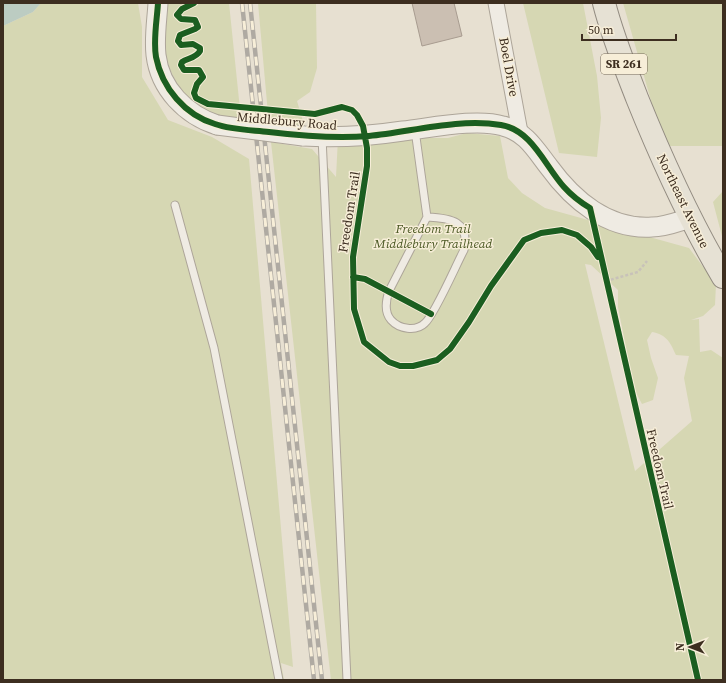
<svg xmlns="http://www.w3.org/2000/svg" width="726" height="683" viewBox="0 0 726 683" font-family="'Source Serif 4',serif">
  <rect width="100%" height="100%" fill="#e7e0d1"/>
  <path fill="#d6d7b3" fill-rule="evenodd" d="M 41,3 L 138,3 L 142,27 L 142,77 L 168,120 L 212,137 L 249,159 L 293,667 L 281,663 L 284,680 L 3,680 L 3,26 L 33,12 Z
    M 168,3 L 229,3 L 241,119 C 233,118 224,119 216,117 C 188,110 167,73 164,46 C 163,32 166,17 168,3 Z
    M 258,3 L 316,3 L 317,68 L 310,92 L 297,101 L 305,128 L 269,125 Z
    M 523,3 L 583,3 L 597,76 L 601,118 L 597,157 L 559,153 Z
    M 623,3 L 723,3 L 723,146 L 664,146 Z
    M 467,133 L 500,136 L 508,178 L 522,193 L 545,208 L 689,248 L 716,284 L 715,305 L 703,316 L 691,320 L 699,319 L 700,352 L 711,350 L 723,358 L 723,680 L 331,680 L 271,142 L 312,149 L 336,177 L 338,138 L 448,138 ZM 585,264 L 591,265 L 618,290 L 618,307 L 634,389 L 642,404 L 653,400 L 658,378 L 651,358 L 647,340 L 652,332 C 667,335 670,342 676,355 L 689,356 L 684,378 L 692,421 L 635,471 Z
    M 723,191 L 723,240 L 713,202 Z"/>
  <path fill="#bcccc2" d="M 3,3 L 41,3 L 33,12 L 3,26 Z"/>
  <path fill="#cbbfb2" stroke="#a89c90" d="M 412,3 L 454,3 L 462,36 L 422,46 Z"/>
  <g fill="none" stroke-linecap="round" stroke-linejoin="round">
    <defs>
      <path id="service" d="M 415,130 L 427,217 L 389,291 C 386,300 384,312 391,320 C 399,329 416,332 425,323 C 435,314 456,265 464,250 C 470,221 451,218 427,217
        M 322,137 L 347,680
        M 175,205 L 214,348 L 279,680"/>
      <path id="minor" d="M 496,3 L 520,132"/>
      <path id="tertiary" d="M 158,3 C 157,20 154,38 156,55 C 160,89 186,115 217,125
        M 303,136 C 337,138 370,136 403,131 C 431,128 476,118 503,126 C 526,132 535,149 549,167 C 573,200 608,230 652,227 C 665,227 677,222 690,218"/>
      <path id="primary" d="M 604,3 C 612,35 625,67 637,98 C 662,160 689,220 723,277"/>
    </defs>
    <use href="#service" stroke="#ada599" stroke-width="9"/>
    <use href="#minor" stroke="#ada599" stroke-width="17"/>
    <use href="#tertiary" stroke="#ada599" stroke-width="21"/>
    <use href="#primary" stroke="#928b80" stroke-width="24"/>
    <path stroke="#c8c2b9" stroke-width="2.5" stroke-dasharray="3 2" stroke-linecap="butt" d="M 353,277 L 365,279 L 382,287
      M 606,281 L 638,272 L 647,261
      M 397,295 L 424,310"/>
    <use href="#service" stroke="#efebe3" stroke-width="7"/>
    <use href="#minor" stroke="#efebe3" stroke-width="15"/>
    <use href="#tertiary" stroke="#efebe3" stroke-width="19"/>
    <use href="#primary" stroke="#e6e1d4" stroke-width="22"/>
    <defs>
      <path id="rail" d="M 242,3 L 314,680
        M 250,3 L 322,680"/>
    </defs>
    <use href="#rail" stroke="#afaaa2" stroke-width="4.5"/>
    <use href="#rail" stroke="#f7eed8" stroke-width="3" stroke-dasharray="9" stroke-linecap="butt"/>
    <defs>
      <path id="tertiary-bridge" d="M 217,125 L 303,136"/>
    </defs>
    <use href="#tertiary-bridge" stroke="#ada599" stroke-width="21" stroke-linecap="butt"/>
    <use href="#tertiary-bridge" stroke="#efebe3" stroke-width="19"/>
    <defs>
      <path id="cycleway" d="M 158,3 C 157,20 153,40 156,57 C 162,88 185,115 215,124 C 232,130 251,130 269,132 C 302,136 335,139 369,136 C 411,132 458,118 501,125 C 532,130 545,166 564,187 C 572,196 580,202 590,208 L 698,680
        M 194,3 L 182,9 L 177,15 L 181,19 L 195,20 L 198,27 L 195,29 L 180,35 L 178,41 L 181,45 L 193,44 L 200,48 L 200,51 C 196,58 188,58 182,62 L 181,65 L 184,70 L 199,70 L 203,77 L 197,84 L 194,93 L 196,98 L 208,104 L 315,114 L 342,107 L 352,110 L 357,115 L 363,126 L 367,148 L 367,166 L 353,257 L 354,309 L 364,342 L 389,362 L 400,366 L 413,366 L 437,360 L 450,349 L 469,322 L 491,286 L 524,240 L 541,233 L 562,230 L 577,235 L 591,247 L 598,257
        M 353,277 L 365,279 L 431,314"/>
    </defs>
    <use href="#cycleway" stroke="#f7eed8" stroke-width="8"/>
    <use href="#cycleway" stroke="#1b5e20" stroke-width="6"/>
  </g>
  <g text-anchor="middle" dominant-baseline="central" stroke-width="3" stroke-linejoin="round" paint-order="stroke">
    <rect fill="#f7eed8" stroke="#756857" stroke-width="1" x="601" y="54" width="46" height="20" rx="3"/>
    <g font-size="12" font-weight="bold" fill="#3d2e20">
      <text x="624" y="64">SR 261</text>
    </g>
    <g font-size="13" fill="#3d2e20" stroke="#f7eed8">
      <text transform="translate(509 67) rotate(80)">Boel Drive</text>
      <text transform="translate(287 121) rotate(5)">Middlebury Road</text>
      <text transform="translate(683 201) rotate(64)">Northeast Avenue</text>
      <text transform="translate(349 212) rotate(-81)">Freedom Trail</text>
      <text transform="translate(660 469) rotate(77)">Freedom Trail</text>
    </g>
    <g font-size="13" font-style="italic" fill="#4d5a26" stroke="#f7eed8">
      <text x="433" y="228">Freedom Trail<tspan x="433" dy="15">Middlebury Trailhead</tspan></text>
    </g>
  </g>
  <rect width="726" height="683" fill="none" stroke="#3d2e20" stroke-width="8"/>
  <g transform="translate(690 647) rotate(270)" stroke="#f7eed8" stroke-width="3" paint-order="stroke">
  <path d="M0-3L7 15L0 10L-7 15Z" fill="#3d2e20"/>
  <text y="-6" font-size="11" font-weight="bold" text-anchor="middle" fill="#3d2e20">N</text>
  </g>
  <path d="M582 34v6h94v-6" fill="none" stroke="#3d2e20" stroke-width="2"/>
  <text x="588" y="34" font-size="12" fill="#3d2e20" stroke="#f7eed8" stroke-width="3" paint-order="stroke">50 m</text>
</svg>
